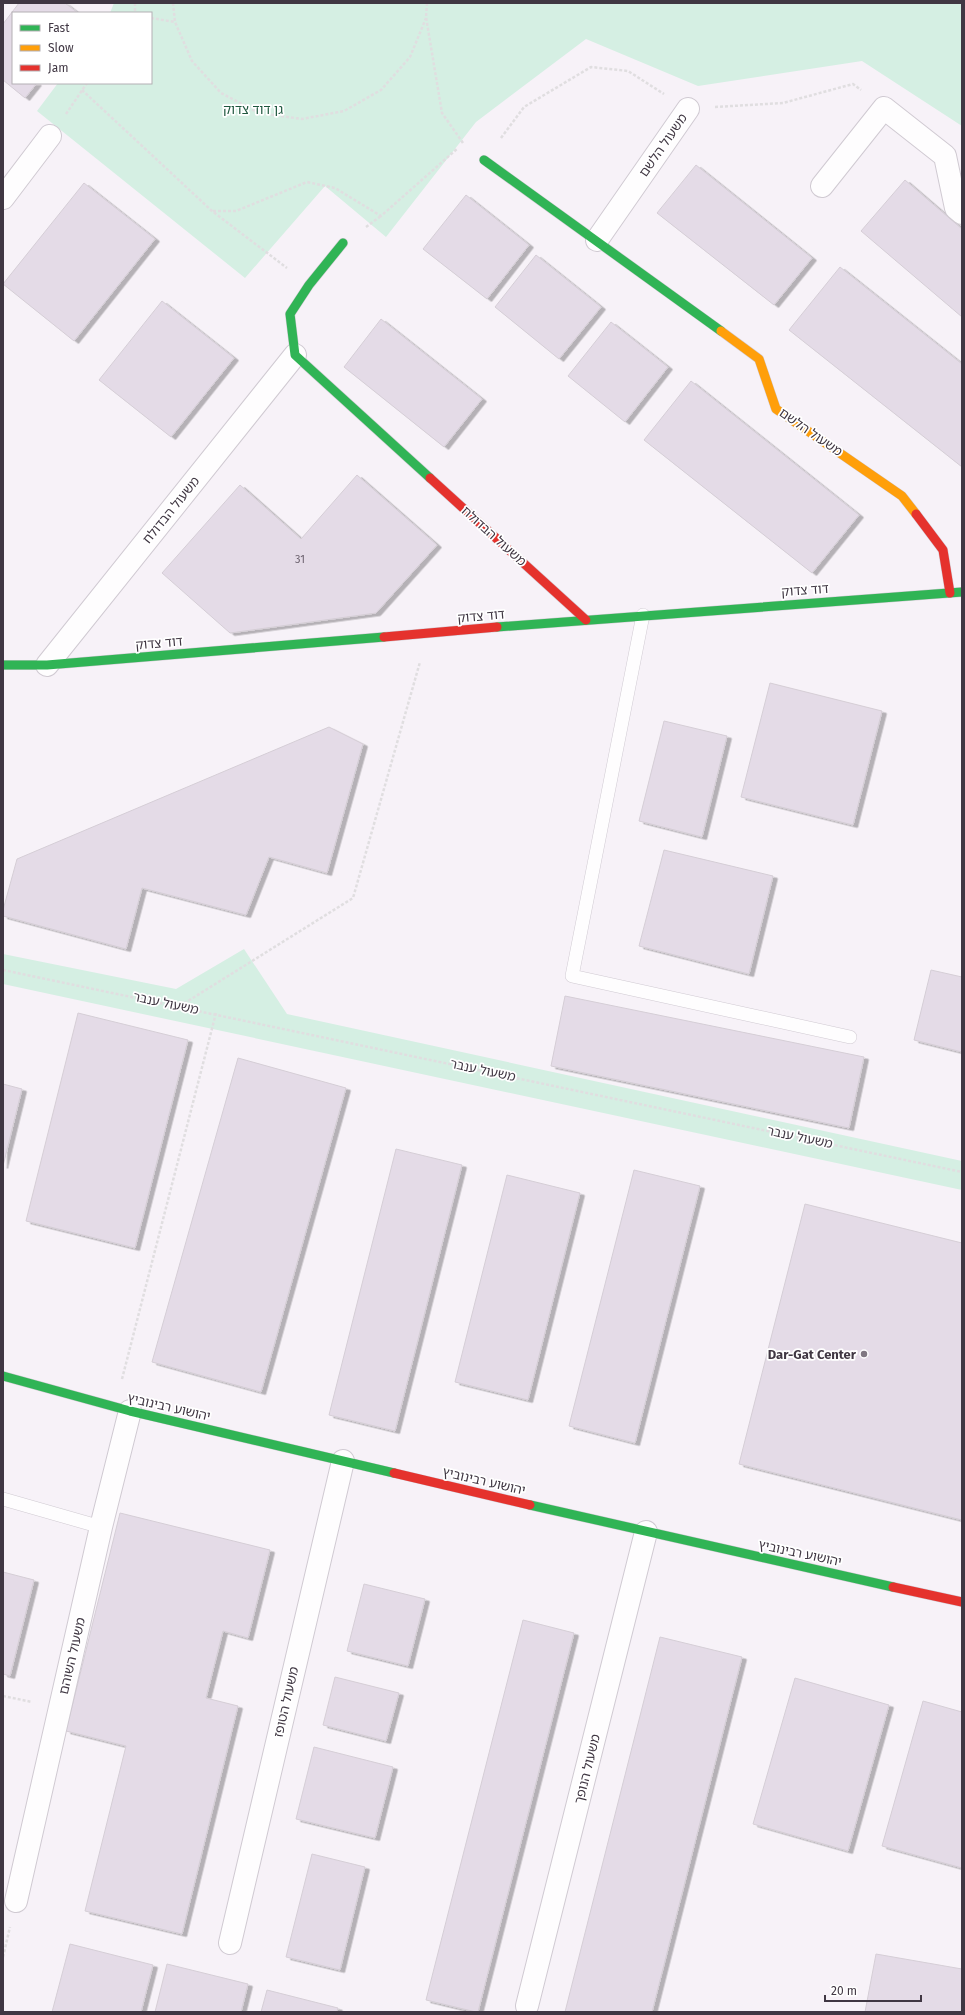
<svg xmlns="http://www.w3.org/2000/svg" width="965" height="2015" viewBox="0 0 965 2015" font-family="'Fira Sans','Noto Sans Hebrew',sans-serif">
  <defs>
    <filter id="shadow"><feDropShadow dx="4.5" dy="2.5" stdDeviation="0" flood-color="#0004"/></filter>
  </defs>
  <rect width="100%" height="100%" fill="#f7f2f8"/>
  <path fill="#d5efe3" d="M 114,3 L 962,3 L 962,126 L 862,61 L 698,86 L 586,39 L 476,122 L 386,237 L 325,186 L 245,278 L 37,111 L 58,83 L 151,83 L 151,13 L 110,13 Z
    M 244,949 L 287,1014 L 962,1161 L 962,1190 L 3,984 L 3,954 L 176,989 Z"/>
  <path fill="#e4dbe7" stroke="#d5ced6" filter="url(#shadow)" d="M 19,3 L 65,3 L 78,13 L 13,13 L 13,83 L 37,83 L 25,98 L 3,80 L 3,24 Z
    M 696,165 L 812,258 L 774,305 L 657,213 Z
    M 905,180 L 962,229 L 962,317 L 861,231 Z
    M 84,183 L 155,239 L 74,341 L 3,284 Z
    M 466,195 L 529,245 L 487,299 L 423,249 Z
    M 536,255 L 601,307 L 559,359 L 495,307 Z
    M 840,267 L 962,364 L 962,467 L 789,330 Z
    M 162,301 L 234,358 L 171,437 L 99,380 Z
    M 381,319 L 482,399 L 444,447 L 344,367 Z
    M 611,322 L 668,367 L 625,422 L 568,376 Z
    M 691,381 L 859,515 L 812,573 L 644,440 Z
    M 357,475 L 437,545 L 376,613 L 230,633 L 162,573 L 240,485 L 301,539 Z
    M 770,683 L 882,711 L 853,825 L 741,797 Z
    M 664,721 L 727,736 L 702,837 L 639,821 Z
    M 329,727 L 363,744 L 327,873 L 269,857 L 246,915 L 142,888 L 126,949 L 3,916 L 3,910 L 17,859 Z
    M 664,850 L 773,876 L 749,974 L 639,946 Z
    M 931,970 L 962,977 L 962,1052 L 914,1040 Z
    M 565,996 L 864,1057 L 849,1128 L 551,1066 Z
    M 78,1013 L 188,1040 L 135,1248 L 26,1221 Z
    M 238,1058 L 346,1088 L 261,1392 L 152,1362 Z
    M 3,1084 L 22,1089 L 3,1166 Z
    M 396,1149 L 462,1165 L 395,1431 L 329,1415 Z
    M 634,1170 L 700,1186 L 635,1443 L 569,1426 Z
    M 507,1175 L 580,1193 L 528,1400 L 455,1382 Z
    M 805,1204 L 962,1243 L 962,1520 L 739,1464 Z
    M 120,1513 L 270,1550 L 248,1638 L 223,1631 L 206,1698 L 238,1706 L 182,1934 L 85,1911 L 126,1746 L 66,1731 Z
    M 3,1572 L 34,1580 L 10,1676 L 3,1674 Z
    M 364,1584 L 425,1599 L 408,1666 L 347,1651 Z
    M 523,1620 L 574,1633 L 478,2012 L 476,2012 L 426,2000 Z
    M 660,1637 L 742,1657 L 652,2012 L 565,2012 Z
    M 335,1677 L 399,1693 L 386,1741 L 323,1725 Z
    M 795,1678 L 889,1705 L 848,1851 L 753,1824 Z
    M 923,1701 L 962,1712 L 962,1868 L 882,1846 Z
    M 314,1747 L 393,1767 L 375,1838 L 296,1819 Z
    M 312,1854 L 365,1867 L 340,1970 L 286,1957 Z
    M 70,1944 L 153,1965 L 141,2012 L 52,2012 Z
    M 876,1954 L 962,1969 L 962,2012 L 865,2012 Z
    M 167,1964 L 248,1984 L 241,2012 L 155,2012 Z
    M 267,1990 L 338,2008 L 337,2012 L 261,2012 Z"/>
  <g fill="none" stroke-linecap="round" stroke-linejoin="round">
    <defs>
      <path id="lane" d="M 643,615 L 572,976 L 850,1037
        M 3,1499 L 101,1527"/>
      <path id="street" d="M 822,186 L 884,108 L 945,156 L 956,208 L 962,213
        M 3,198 L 50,136
        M 597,240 L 688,109
        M 47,665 L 295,355
        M 16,1901 L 101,1527 L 130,1411
        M 230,1943 L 343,1461
        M 527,2006 L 646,1532"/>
      <path id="fast" d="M 484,160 L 721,331
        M 343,243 L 309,285 L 290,314 L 295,355 L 430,478
        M 497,627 L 962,592
        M 3,665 L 47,665 L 384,637
        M 3,1376 L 130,1411 L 394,1473
        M 530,1505 L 893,1587"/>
      <path id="slow" d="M 721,331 L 759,359 L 776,409 L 902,496 L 916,514"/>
      <path id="jam" d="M 430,478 L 586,620
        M 916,514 L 943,550 L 950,593
        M 384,637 L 497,627
        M 394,1473 L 530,1505
        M 893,1587 L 962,1602"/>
    </defs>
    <use href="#lane" stroke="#d0cad2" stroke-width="14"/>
    <use href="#street" stroke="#d0cad2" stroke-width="24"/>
    <use href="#fast" stroke="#d0cad2" stroke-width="10"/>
    <use href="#slow" stroke="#d0cad2" stroke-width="10"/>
    <use href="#jam" stroke="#d0cad2" stroke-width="10"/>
    <path stroke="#e0dee0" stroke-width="2.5" stroke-dasharray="3 2" stroke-linecap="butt" d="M 135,3 L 135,13
      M 173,3 L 175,22 L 192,61 L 221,93 L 259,113 L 302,119 L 344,111 L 381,90 L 410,57 L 426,18
      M 427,3 L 426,17 L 442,113 L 463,143
      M 151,18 L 175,22
      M 82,90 L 212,211 L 287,268
      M 715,107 L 783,103 L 853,84 L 861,90
      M 66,114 L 87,83
      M 501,138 L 524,107 L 591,67 L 628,71 L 664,94
      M 213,211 L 236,211 L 307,182 L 335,188 L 381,216 L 458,148
      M 366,227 L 381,216
      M 3,970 L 962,1172
      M 180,1006 L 353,898 L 420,662
      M 122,1379 L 216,1013
      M 3,1696 L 32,1702
      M 3,1957 L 10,1927"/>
    <use href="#lane" stroke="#fefdfe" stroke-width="13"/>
    <use href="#street" stroke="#fefdfe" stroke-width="22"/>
    <use href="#fast" stroke="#30b455" stroke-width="9"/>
    <use href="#slow" stroke="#ff9f0a" stroke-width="9"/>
    <use href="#jam" stroke="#e5322d" stroke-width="9"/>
  </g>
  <circle fill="#807882" stroke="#fff" stroke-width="1.5" cx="864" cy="1354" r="4"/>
  <g text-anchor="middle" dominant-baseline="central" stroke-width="3.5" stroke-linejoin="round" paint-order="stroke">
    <g font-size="11" fill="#6c626e">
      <text x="300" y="559">31</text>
    </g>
    <g font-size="13" fill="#1e573e" stroke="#fff">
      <text x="253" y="109">גן דוד צדוק</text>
    </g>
    <g font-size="13" fill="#403743" stroke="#fff">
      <text transform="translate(663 145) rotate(-55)">משעול הלשם</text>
      <text transform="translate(811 432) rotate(35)">משעול הלשם</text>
      <text transform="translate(171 510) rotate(-51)">משעול הבדולח</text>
      <text transform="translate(494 536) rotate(42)">משעול הבדולח</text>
      <text transform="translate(805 590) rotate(-4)">דוד צדוק</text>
      <text transform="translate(481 616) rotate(-5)">דוד צדוק</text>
      <text transform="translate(159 643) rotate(-5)">דוד צדוק</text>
      <text transform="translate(166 1003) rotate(12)">משעול ענבר</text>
      <text transform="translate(483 1070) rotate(12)">משעול ענבר</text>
      <text transform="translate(800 1137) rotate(12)">משעול ענבר</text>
      <text transform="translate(169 1407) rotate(13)">יהושוע רבינוביץ</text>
      <text transform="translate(484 1481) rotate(13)">יהושוע רבינוביץ</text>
      <text transform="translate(800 1553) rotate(12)">יהושוע רבינוביץ</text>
      <text transform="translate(72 1656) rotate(-77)">משעול השוהם</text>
      <text transform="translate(286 1702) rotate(-77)">משעול הטופז</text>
      <text transform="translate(587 1769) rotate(-76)">משעול הנופך</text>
    </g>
    <g font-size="13" font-weight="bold" fill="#403743" stroke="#fff" text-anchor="end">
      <text x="856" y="1354">Dar-Gat Center</text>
    </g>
  </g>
  <rect width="965" height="2015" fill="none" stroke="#403743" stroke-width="8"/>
  <rect x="12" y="12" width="140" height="72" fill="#ffffff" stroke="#b3afb4"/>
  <rect x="20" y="25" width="20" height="6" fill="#30b455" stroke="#b3afb4"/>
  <text x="48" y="32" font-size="12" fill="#403743">Fast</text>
  <rect x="20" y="45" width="20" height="6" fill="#ff9f0a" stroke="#b3afb4"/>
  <text x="48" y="52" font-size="12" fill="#403743">Slow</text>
  <rect x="20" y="65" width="20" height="6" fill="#e5322d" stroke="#b3afb4"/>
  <text x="48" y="72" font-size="12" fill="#403743">Jam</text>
  <path d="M825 1995v6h96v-6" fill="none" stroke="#403743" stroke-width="2"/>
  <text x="831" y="1995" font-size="12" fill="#403743" stroke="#ffffff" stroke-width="3" paint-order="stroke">20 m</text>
</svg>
